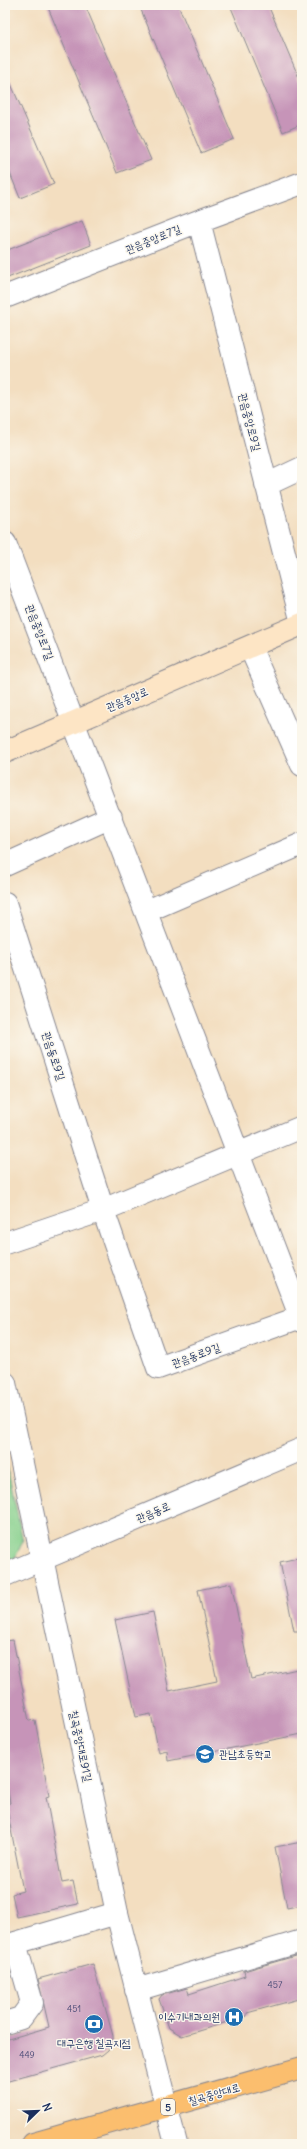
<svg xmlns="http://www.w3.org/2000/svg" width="307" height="2149" viewBox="0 0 307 2149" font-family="Delius,'Poor Story',sans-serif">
  <rect width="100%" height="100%" fill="#fbf7ec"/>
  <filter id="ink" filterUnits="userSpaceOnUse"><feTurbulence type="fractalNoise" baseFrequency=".025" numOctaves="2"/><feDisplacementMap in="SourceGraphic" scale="8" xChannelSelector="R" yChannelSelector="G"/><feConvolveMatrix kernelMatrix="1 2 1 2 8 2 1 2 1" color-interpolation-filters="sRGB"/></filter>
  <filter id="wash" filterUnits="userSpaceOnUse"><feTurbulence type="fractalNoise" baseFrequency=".012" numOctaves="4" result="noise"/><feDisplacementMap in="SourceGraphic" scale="16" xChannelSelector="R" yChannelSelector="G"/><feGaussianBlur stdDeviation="0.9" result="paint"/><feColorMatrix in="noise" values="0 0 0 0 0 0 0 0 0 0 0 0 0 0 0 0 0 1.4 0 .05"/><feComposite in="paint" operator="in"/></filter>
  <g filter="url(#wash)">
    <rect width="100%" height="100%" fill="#f3dec0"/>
    <path fill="#87d08d" stroke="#518076" d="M 5,1456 L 23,1541 L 15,1558 L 5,1563 Z"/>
    <g id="blocks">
      <path fill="#c694b8" d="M 47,5 L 85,5 L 151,160 L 117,173 Z
        M 139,5 L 178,5 L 234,139 L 201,153 Z
        M 230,5 L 268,5 L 302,85 L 302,124 L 283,132 Z
        M 5,70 L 54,184 L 20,198 L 5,161 Z
        M 82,221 L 91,245 L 5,279 L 5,251 Z
        M 302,1557 L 302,1631 L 294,1631 L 280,1562 Z
        M 231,1583 L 251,1679 L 302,1668 L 302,1734 L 168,1761 L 167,1751 L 159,1753 L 151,1714 L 136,1717 L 115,1620 L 153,1612 L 169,1691 L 217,1681 L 198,1590 Z
        M 13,1640 L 29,1721 L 35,1720 L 49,1796 L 46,1797 L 62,1883 L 73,1881 L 78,1904 L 17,1917 L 12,1894 L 23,1891 L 6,1804 L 10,1803 L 5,1775 L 5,1641 Z
        M 302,1842 L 302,1905 L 287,1908 L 275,1847 Z
        M 302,1954 L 302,1998 L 247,2013 L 247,2016 L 182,2036 L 169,2028 L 159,1999 L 162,1995 L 187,1988 L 189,1994 L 245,1976 L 244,1971 Z
        M 93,1964 L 113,2036 L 113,2043 L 108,2050 L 102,2055 L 5,2082 L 5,2040 L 49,2027 L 38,1979 Z"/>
    </g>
  </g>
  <g filter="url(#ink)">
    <use href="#blocks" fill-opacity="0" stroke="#87868f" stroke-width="1"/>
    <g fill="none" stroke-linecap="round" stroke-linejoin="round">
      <defs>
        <path id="minor" d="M 199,221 L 302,623
          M 5,297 L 199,221 L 302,183
          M 266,485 L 302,468
          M 5,543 L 302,1321
          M 250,647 L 302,765
          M 5,865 L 111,817
          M 5,903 L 103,1210 L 158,1368 L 301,1317
          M 147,911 L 302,844
          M 5,1243 L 103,1210 L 302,1127
          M 5,1383 L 117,1913 L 176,2144
          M 5,1575 L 302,1449
          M 5,1946 L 117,1913
          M 136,1990 L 302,1941
          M 5,2023 L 21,2018 L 32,2003 L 15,1943"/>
        <path id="secondary" d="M 5,752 L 302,624"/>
        <path id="primary" d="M 33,2144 L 302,2068"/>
      </defs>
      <use href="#minor" stroke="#87868f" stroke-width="24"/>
      <use href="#secondary" stroke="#87868f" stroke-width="24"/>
      <use href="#primary" stroke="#87868f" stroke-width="24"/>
      <use href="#minor" stroke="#fff" stroke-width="22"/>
      <use href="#secondary" stroke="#fde5c5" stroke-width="22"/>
      <use href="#primary" stroke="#fbbe6e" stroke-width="22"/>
    </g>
  </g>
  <defs>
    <symbol id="school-disc" viewBox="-11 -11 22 22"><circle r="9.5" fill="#1f6fb2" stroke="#fbf7ec"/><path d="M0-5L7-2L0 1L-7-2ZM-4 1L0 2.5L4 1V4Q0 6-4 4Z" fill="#fff"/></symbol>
    <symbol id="hospital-disc" viewBox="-11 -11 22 22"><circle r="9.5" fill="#1f6fb2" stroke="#fbf7ec"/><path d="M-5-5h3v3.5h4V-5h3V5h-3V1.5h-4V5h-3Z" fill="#fff"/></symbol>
    <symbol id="bank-disc" viewBox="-11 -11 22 22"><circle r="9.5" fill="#1f6fb2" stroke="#fbf7ec"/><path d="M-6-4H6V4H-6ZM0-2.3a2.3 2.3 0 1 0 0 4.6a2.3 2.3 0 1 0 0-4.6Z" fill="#fff"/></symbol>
  </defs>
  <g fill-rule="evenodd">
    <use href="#school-disc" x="194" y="1743" width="22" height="22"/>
    <use href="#hospital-disc" x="223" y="2006" width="22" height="22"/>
    <use href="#bank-disc" x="83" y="2013" width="22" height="22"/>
  </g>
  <g text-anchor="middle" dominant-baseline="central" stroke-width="3" stroke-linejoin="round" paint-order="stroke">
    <g font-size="9" fill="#464874">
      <text x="275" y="1984">457</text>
      <text x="74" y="2008">451</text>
      <text x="27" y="2054">449</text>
    </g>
    <rect fill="#fbf7ec" stroke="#5e6b89" stroke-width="1" x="161" y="2099" width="14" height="16" rx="3"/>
    <g font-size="10" font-weight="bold" fill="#1b2f5e">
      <text x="168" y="2107">5</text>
    </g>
    <g font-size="11" fill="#1b2f5e" stroke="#fbf7ec">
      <text transform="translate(153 239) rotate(-22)">관음중앙로7길</text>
      <text transform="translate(250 422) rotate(76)">관음중앙로9길</text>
      <text transform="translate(40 632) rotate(69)">관음중앙로7길</text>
      <text transform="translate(127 699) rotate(-23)">관음중앙로</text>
      <text transform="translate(54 1056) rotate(72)">관음동로9길</text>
      <text transform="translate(196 1355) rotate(-20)">관음동로9길</text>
      <text transform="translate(153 1512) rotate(-23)">관음동로</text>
      <text transform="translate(81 1746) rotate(78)">칠곡중앙대로91길</text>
      <text transform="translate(214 2094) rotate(-16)">칠곡중앙대로</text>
    </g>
    <g font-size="11" fill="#1b2f5e" stroke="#fbf7ec" text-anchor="start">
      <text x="219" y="1754">관남초등학교</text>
      <text x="220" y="2017" text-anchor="end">이수기내과의원</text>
      <text x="94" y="2043" text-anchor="middle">대구은행 칠곡지점</text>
    </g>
  </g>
  <rect width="307" height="2149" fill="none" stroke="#fbf7ec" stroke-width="20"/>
  <g transform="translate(38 2111) rotate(67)" stroke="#fbf7ec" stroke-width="3" paint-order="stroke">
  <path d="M0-3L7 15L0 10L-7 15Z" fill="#1b2f5e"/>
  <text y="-6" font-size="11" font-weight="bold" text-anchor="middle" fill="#1b2f5e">N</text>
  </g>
</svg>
